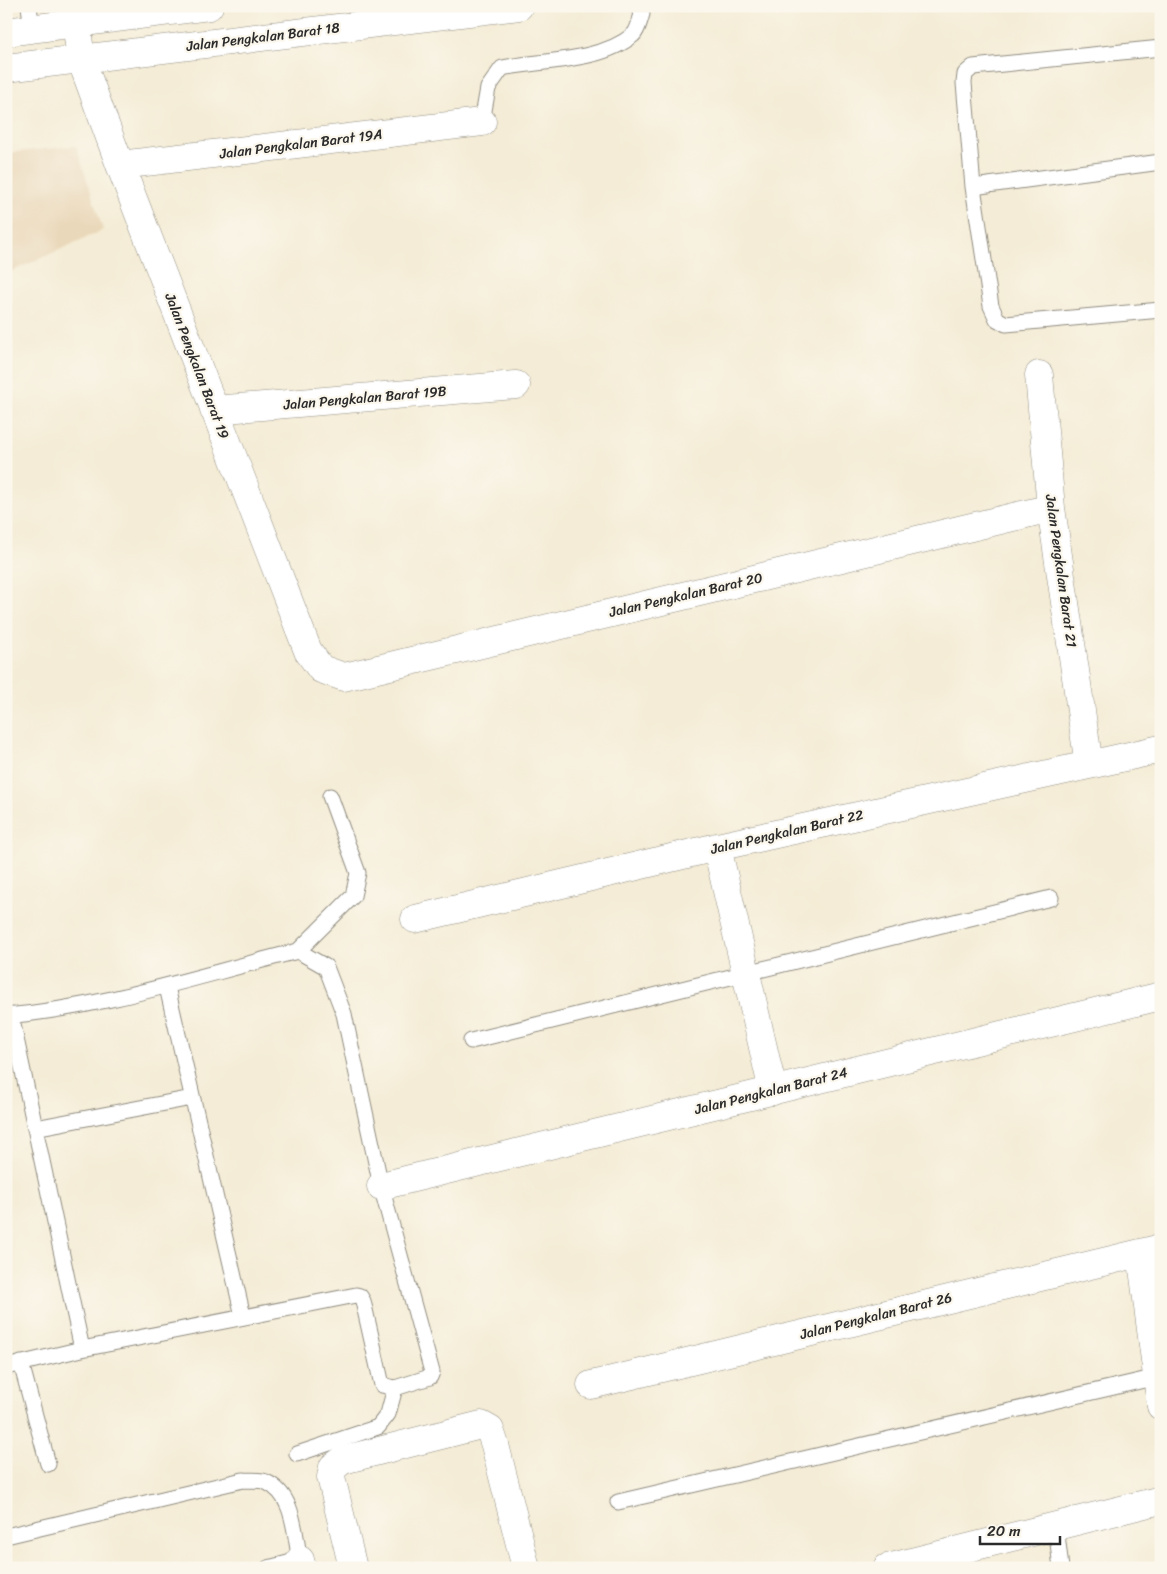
<svg xmlns="http://www.w3.org/2000/svg" width="1167" height="1574" viewBox="0 0 1167 1574" font-family="Sriracha,sans-serif">
  <rect width="100%" height="100%" fill="#fbf7ec"/>
  <filter id="ink" filterUnits="userSpaceOnUse"><feTurbulence type="fractalNoise" baseFrequency=".02" numOctaves="2"/><feDisplacementMap in="SourceGraphic" scale="10" xChannelSelector="R" yChannelSelector="G"/><feConvolveMatrix kernelMatrix="1 2 1 2 8 2 1 2 1" color-interpolation-filters="sRGB"/></filter>
  <filter id="wash" filterUnits="userSpaceOnUse"><feTurbulence type="fractalNoise" baseFrequency=".0096" numOctaves="4" result="noise"/><feDisplacementMap in="SourceGraphic" scale="20" xChannelSelector="R" yChannelSelector="G"/><feGaussianBlur stdDeviation="1.12" result="paint"/><feColorMatrix in="noise" values="0 0 0 0 0 0 0 0 0 0 0 0 0 0 0 0 0 1.4 0 .05"/><feComposite in="paint" operator="in"/></filter>
  <g filter="url(#wash)">
    <rect width="100%" height="100%" fill="#f4ecd6"/>
    <path fill="#ead8ba" d="M 76,146 L 103,230 L 6,274 L 6,153 Z"/>
  </g>
  <g filter="url(#ink)">
    <g fill="none" stroke-linecap="round" stroke-linejoin="round">
      <defs>
        <path id="lane" d="M 29,6 L 32,29
          M 1161,48 L 973,67 L 965,74 L 964,83 L 973,187 L 991,306 L 997,319 L 1006,324 L 1161,310
          M 482,122 L 488,88 L 502,68 C 543,60 601,62 633,35 C 638,31 640,20 642,14 L 639,6
          M 973,187 L 1161,162
          M 298,951 L 353,896 L 358,873 L 330,796
          M 167,987 L 243,1316
          M 11,1015 L 82,1349
          M 6,1016 C 107,1007 200,975 298,951 L 326,967 L 344,1014 L 381,1186 L 432,1372 L 430,1377 L 395,1388 L 382,1385 L 363,1301 L 360,1296 L 356,1295 L 82,1349 L 6,1367
          M 471,1041 L 1051,898
          M 35,1128 L 192,1098
          M 21,1363 L 48,1464
          M 297,1454 L 378,1427 L 388,1414 L 395,1388
          M 618,1502 L 1157,1377
          M 1056,1526 L 1061,1568
          M 6,1536 L 243,1480 C 250,1481 261,1479 266,1482 C 295,1495 294,1533 300,1560 L 268,1568"/>
        <path id="street" d="M 76,22 L 81,59 L 120,165 L 308,651 L 321,669 L 344,677 L 1051,508
          M 120,165 L 482,122
          M 1039,375 L 1051,508 L 1089,765
          M 214,410 L 516,385
          M 717,847 L 773,1091
          M 415,919 L 717,847 L 1161,749
          M 381,1186 L 1161,996
          M 1141,1253 L 1161,1406
          M 591,1385 L 1161,1248
          M 300,1560 L 302,1568
          M 353,1568 L 331,1477 L 333,1467 L 343,1460 L 481,1425 L 490,1430 L 495,1445 L 526,1568
          M 887,1568 L 1161,1500"/>
        <path id="secondary" d="M 6,32 L 209,6
          M 6,68 L 519,6"/>
      </defs>
      <use href="#lane" stroke="#908c80" stroke-width="17"/>
      <use href="#street" stroke="#908c80" stroke-width="29"/>
      <use href="#secondary" stroke="#908c80" stroke-width="29"/>
      <use href="#lane" stroke="#fff" stroke-width="15"/>
      <use href="#street" stroke="#fff" stroke-width="28"/>
      <use href="#secondary" stroke="#fff" stroke-width="28"/>
    </g>
  </g>
  <g text-anchor="middle" dominant-baseline="central" stroke-width="4.5" stroke-linejoin="round" paint-order="stroke">
    <g font-size="14" fill="#2b2b2b" stroke="#fbf7ec">
      <text transform="translate(263 37) rotate(-7)">Jalan Pengkalan Barat 18</text>
      <text transform="translate(301 144) rotate(-7)">Jalan Pengkalan Barat 19A</text>
      <text transform="translate(197 366) rotate(69)">Jalan Pengkalan Barat 19</text>
      <text transform="translate(365 398) rotate(-5)">Jalan Pengkalan Barat 19B</text>
      <text transform="translate(1061 571) rotate(82)">Jalan Pengkalan Barat 21</text>
      <text transform="translate(686 595) rotate(-13)">Jalan Pengkalan Barat 20</text>
      <text transform="translate(787 832) rotate(-13)">Jalan Pengkalan Barat 22</text>
      <text transform="translate(771 1091) rotate(-14)">Jalan Pengkalan Barat 24</text>
      <text transform="translate(876 1316) rotate(-14)">Jalan Pengkalan Barat 26</text>
    </g>
  </g>
  <rect width="1167" height="1574" fill="none" stroke="#fbf7ec" stroke-width="25"/>
  <path d="M980 1536v8h80v-8" fill="none" stroke="#2b2b2b" stroke-width="2.5"/>
  <text x="987" y="1536" font-size="15" fill="#2b2b2b" stroke="#fbf7ec" stroke-width="4" paint-order="stroke">20 m</text>
</svg>
